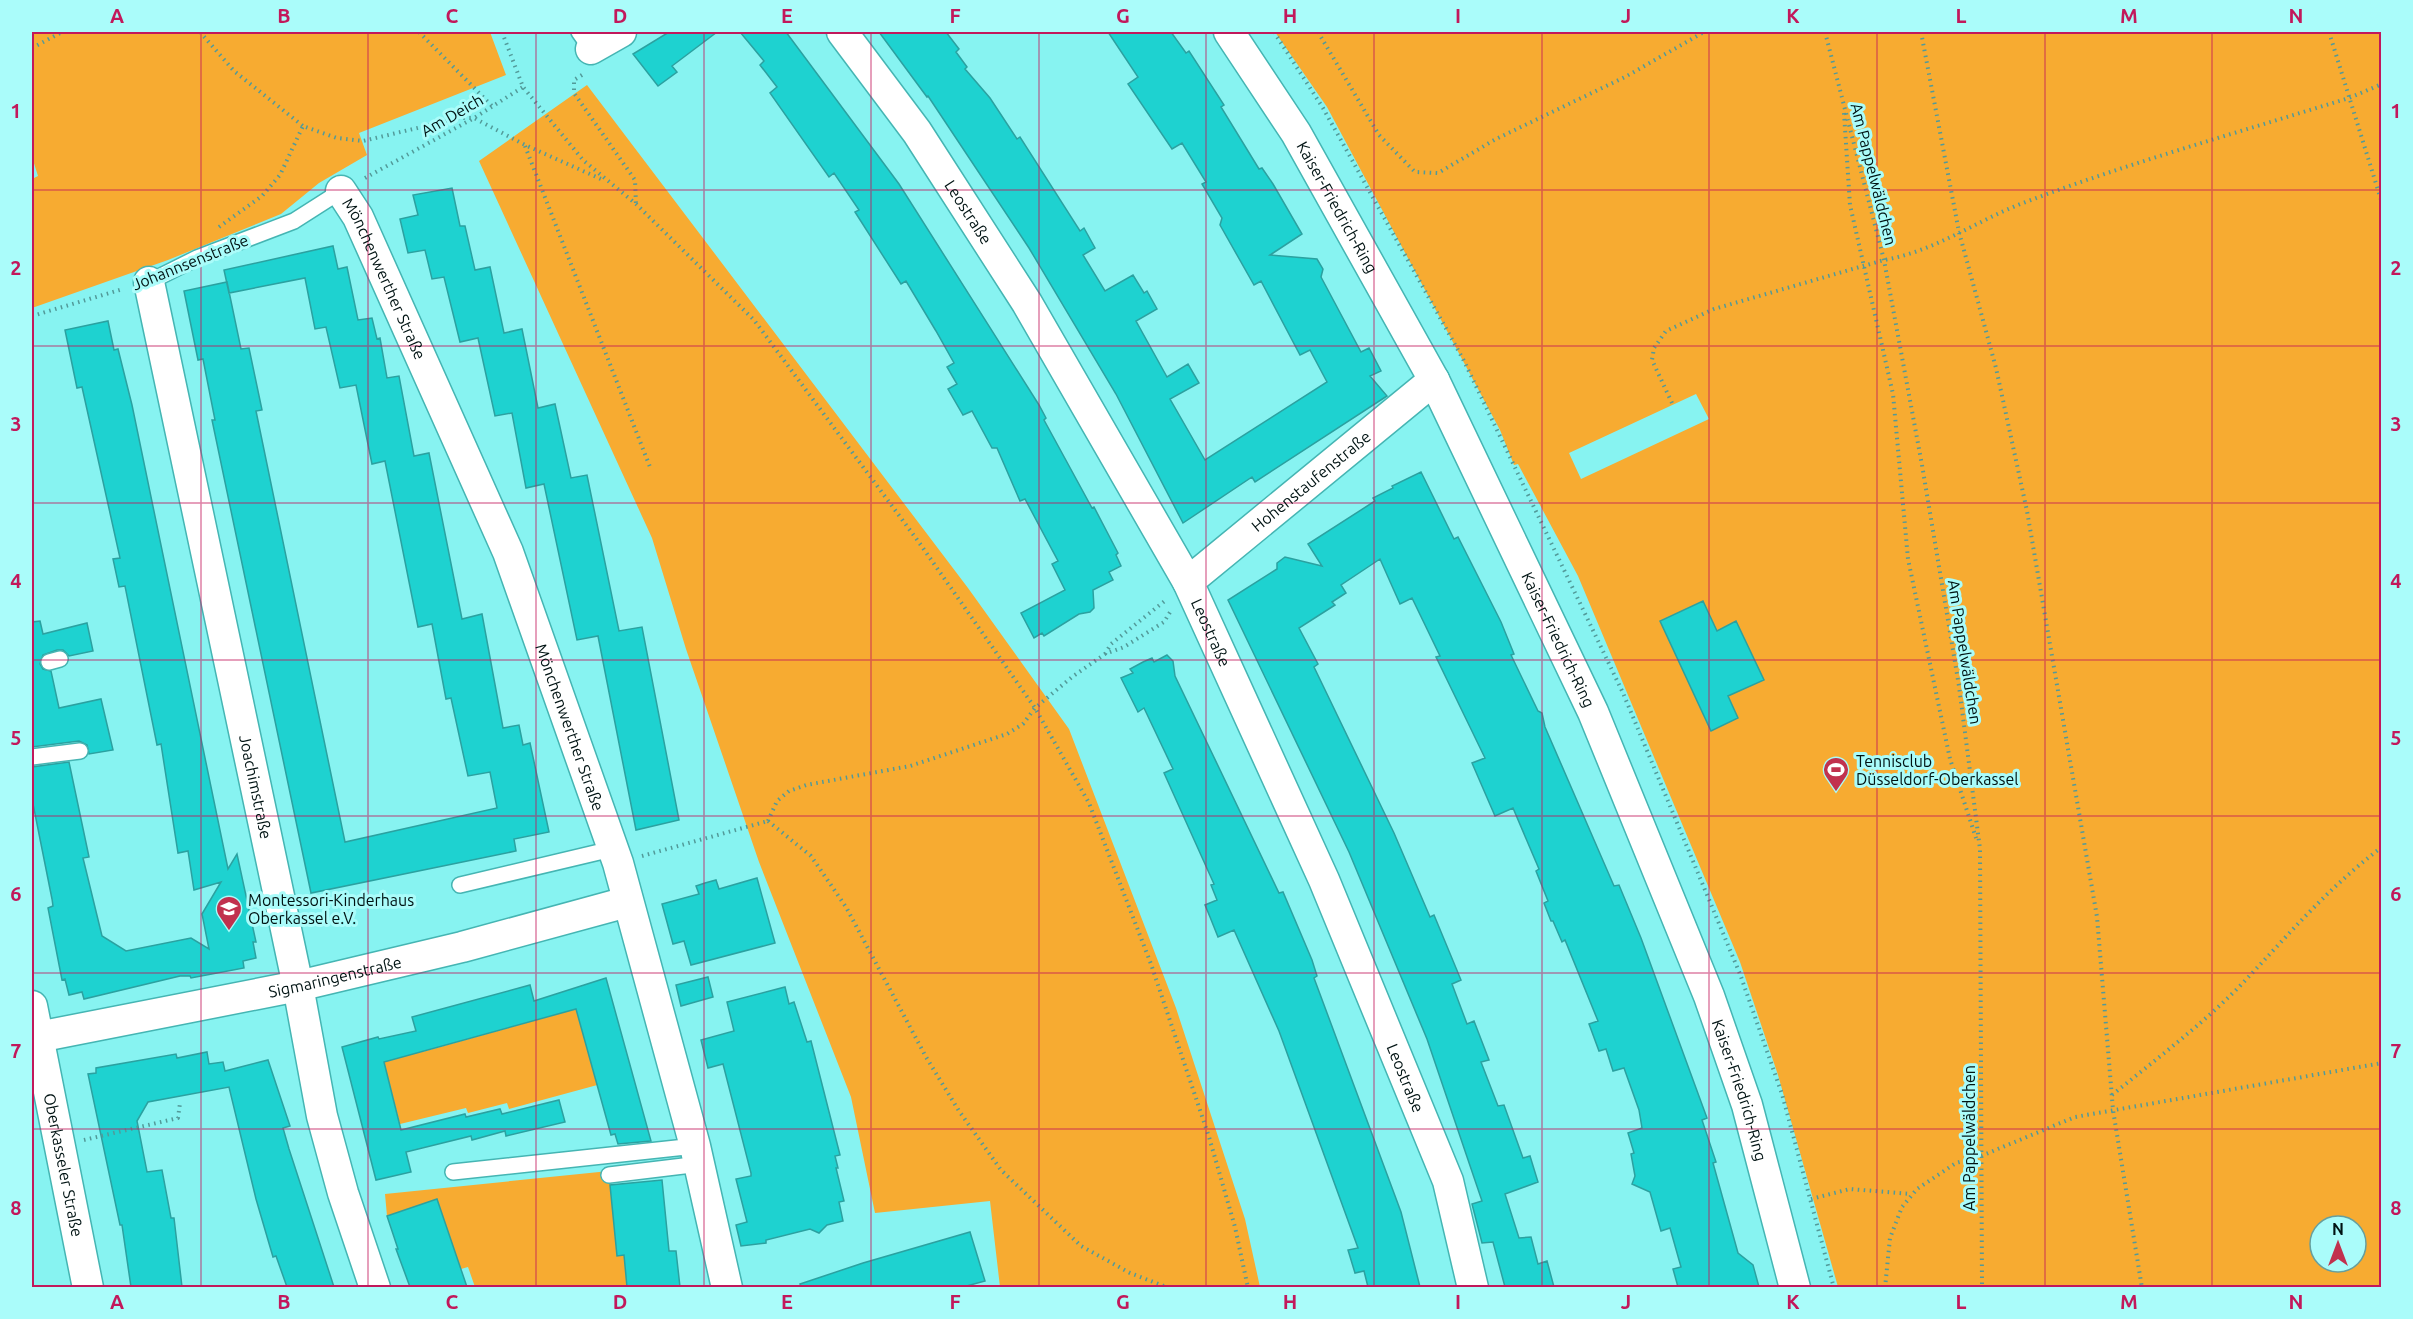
<svg xmlns="http://www.w3.org/2000/svg" width="2413" height="1319" viewBox="0 0 2413 1319" font-family="Ubuntu,sans-serif">
  <rect width="100%" height="100%" fill="#87f3f1"/>
  <path fill="#f7ab31" fill-rule="evenodd" d="M 32,32 L 490,32 L 506,75 L 359,133 L 367,155 L 319,183 L 281,214 L 168,260 L 32,308 L 32,179 L 38,176 L 32,157 Z
    M 1275,32 L 2381,32 L 2381,1287 L 1838,1287 L 1778,1075 L 1740,962 L 1578,576 L 1518,464 L 1514,465 L 1500,430 L 1327,107 ZM 1696,394 L 1709,419 L 1581,479 L 1569,453 ZM 2320,1226 L 2356,1226 L 2356,1262 L 2320,1262 Z
    M 587,85 L 968,588 L 1069,729 L 1176,1008 L 1245,1219 L 1260,1287 L 1000,1287 L 990,1201 L 875,1213 L 851,1097 L 759,862 L 686,649 L 652,538 L 479,161 Z
    M 576,1009 L 601,1084 L 509,1109 L 507,1103 L 468,1113 L 466,1108 L 400,1124 L 383,1058 L 422,1052 Z
    M 609,1171 L 617,1255 L 624,1255 L 627,1287 L 475,1287 L 468,1267 L 461,1269 L 387,1216 L 385,1194 Z"/>
  <path fill="#1ed2d0" stroke="#2ba1a0" stroke-width="1.5" d="M 669,32 L 717,32 L 672,66 L 677,72 L 658,86 L 633,54 Z
    M 740,32 L 786,32 L 899,184 L 1039,405 L 1046,418 L 1044,420 L 1092,508 L 1094,507 L 1118,553 L 1116,555 L 1121,566 L 1109,572 L 1113,580 L 1093,590 L 1094,608 L 1090,612 L 1079,614 L 1044,636 L 1042,633 L 1034,638 L 1021,613 L 1065,590 L 1052,564 L 1058,561 L 1025,499 L 1020,501 L 997,448 L 992,448 L 972,411 L 963,415 L 948,389 L 957,384 L 947,367 L 954,363 L 936,331 L 906,281 L 901,284 L 855,212 L 859,210 L 834,173 L 829,177 L 770,93 L 777,87 L 760,65 L 764,61 Z
    M 879,32 L 946,32 L 959,49 L 956,52 L 967,67 L 965,69 L 990,98 L 1017,139 L 1020,137 L 1080,231 L 1084,228 L 1095,248 L 1083,255 L 1105,291 L 1133,275 L 1144,293 L 1147,291 L 1157,309 L 1136,321 L 1167,377 L 1188,364 L 1199,383 L 1170,399 L 1205,460 L 1327,382 L 1310,350 L 1300,355 L 1261,281 L 1254,285 L 1220,225 L 1222,218 L 1202,184 L 1206,182 L 1182,143 L 1172,149 L 1128,84 L 1138,77 L 1108,32 L 1171,32 L 1186,53 L 1189,51 L 1224,105 L 1221,107 L 1259,169 L 1262,168 L 1273,184 L 1302,234 L 1270,255 L 1317,259 L 1323,269 L 1321,277 L 1361,352 L 1369,348 L 1381,371 L 1370,376 L 1387,396 L 1255,482 L 1252,477 L 1183,523 L 1116,394 L 1029,248 L 928,96 L 927,97 Z
    M 452,188 L 460,226 L 465,226 L 475,270 L 490,267 L 504,333 L 522,329 L 538,408 L 555,404 L 571,478 L 587,475 L 619,631 L 642,627 L 679,820 L 636,830 L 598,636 L 577,640 L 544,484 L 526,488 L 512,413 L 495,416 L 478,338 L 460,342 L 444,277 L 432,279 L 425,250 L 408,253 L 400,219 L 418,215 L 413,195 Z
    M 333,246 L 338,269 L 347,267 L 358,320 L 372,318 L 377,339 L 380,338 L 387,378 L 399,376 L 414,456 L 429,453 L 462,619 L 482,614 L 503,728 L 519,725 L 523,745 L 530,743 L 549,832 L 514,839 L 516,851 L 311,893 L 212,420 L 215,420 L 203,359 L 198,360 L 184,291 L 227,282 L 241,349 L 249,348 L 262,410 L 256,411 L 345,842 L 497,808 L 490,772 L 468,776 L 451,698 L 446,699 L 432,624 L 418,627 L 385,461 L 372,464 L 356,385 L 340,388 L 326,327 L 315,329 L 305,278 L 229,293 L 224,270 Z
    M 108,321 L 114,350 L 118,349 L 132,405 L 228,869 L 237,854 L 256,942 L 253,942 L 256,958 L 243,961 L 244,968 L 191,978 L 190,976 L 180,976 L 84,999 L 82,992 L 69,995 L 65,979 L 62,980 L 48,908 L 53,906 L 52,899 L 32,799 L 32,767 L 69,762 L 89,857 L 83,858 L 102,936 L 126,951 L 191,938 L 209,949 L 202,914 L 221,882 L 194,890 L 188,851 L 178,853 L 161,744 L 157,745 L 125,586 L 119,587 L 113,559 L 120,558 L 82,387 L 77,388 L 65,330 Z
    M 1421,472 L 1454,539 L 1458,537 L 1501,622 L 1514,654 L 1511,655 L 1538,711 L 1542,713 L 1545,727 L 1614,886 L 1619,885 L 1641,938 L 1707,1118 L 1702,1120 L 1716,1162 L 1713,1163 L 1738,1253 L 1753,1265 L 1759,1287 L 1678,1287 L 1673,1269 L 1681,1267 L 1670,1228 L 1661,1231 L 1650,1192 L 1632,1184 L 1635,1176 L 1631,1154 L 1634,1153 L 1628,1133 L 1642,1128 L 1639,1110 L 1624,1068 L 1613,1071 L 1606,1049 L 1599,1051 L 1589,1024 L 1598,1021 L 1565,940 L 1562,942 L 1553,921 L 1551,921 L 1544,903 L 1548,901 L 1536,871 L 1539,869 L 1513,808 L 1495,816 L 1472,763 L 1485,758 L 1436,657 L 1440,656 L 1412,598 L 1400,604 L 1380,559 L 1341,585 L 1346,593 L 1332,602 L 1335,605 L 1299,628 L 1318,664 L 1314,667 L 1394,833 L 1430,917 L 1434,915 L 1461,980 L 1452,984 L 1467,1024 L 1474,1021 L 1489,1060 L 1481,1062 L 1498,1106 L 1504,1105 L 1523,1158 L 1530,1156 L 1538,1182 L 1505,1194 L 1519,1238 L 1531,1237 L 1538,1264 L 1547,1261 L 1554,1287 L 1505,1287 L 1493,1242 L 1482,1243 L 1472,1204 L 1482,1201 L 1427,1039 L 1349,852 L 1228,600 L 1277,569 L 1277,563 L 1285,557 L 1322,566 L 1308,544 L 1375,501 L 1373,498 L 1393,488 L 1392,486 Z
    M 1703,601 L 1717,631 L 1736,621 L 1764,680 L 1728,696 L 1738,718 L 1711,731 L 1660,621 Z
    M 40,621 L 43,634 L 87,623 L 93,651 L 69,656 L 63,650 L 57,650 L 43,655 L 40,664 L 43,669 L 51,671 L 59,708 L 101,699 L 113,750 L 89,754 L 87,745 L 79,741 L 32,747 L 32,622 Z
    M 1167,655 L 1173,661 L 1175,676 L 1279,893 L 1283,892 L 1312,960 L 1317,976 L 1314,978 L 1401,1212 L 1420,1287 L 1368,1287 L 1364,1271 L 1355,1273 L 1348,1250 L 1358,1248 L 1279,1031 L 1234,930 L 1218,937 L 1210,917 L 1205,905 L 1217,900 L 1211,885 L 1214,884 L 1164,773 L 1173,769 L 1144,708 L 1138,712 L 1121,678 L 1133,673 L 1130,669 L 1143,662 L 1152,658 L 1154,662 Z
    M 757,878 L 775,943 L 691,965 L 684,941 L 673,944 L 662,904 L 699,894 L 696,886 L 705,883 L 716,880 L 719,889 Z
    M 708,977 L 713,997 L 681,1006 L 676,985 Z
    M 606,978 L 651,1141 L 618,1144 L 615,1134 L 611,1135 L 576,1009 L 384,1062 L 401,1130 L 465,1114 L 466,1117 L 500,1109 L 502,1114 L 559,1100 L 565,1122 L 506,1136 L 505,1131 L 472,1140 L 471,1136 L 406,1152 L 411,1172 L 376,1180 L 342,1047 L 378,1037 L 379,1039 L 416,1031 L 412,1017 L 530,985 L 534,1001 Z
    M 785,987 L 789,1004 L 794,1002 L 807,1042 L 811,1041 L 840,1155 L 835,1156 L 838,1168 L 836,1168 L 844,1201 L 839,1202 L 843,1221 L 827,1225 L 819,1233 L 810,1229 L 766,1240 L 766,1243 L 741,1246 L 736,1225 L 747,1222 L 736,1179 L 751,1176 L 751,1173 L 723,1064 L 708,1068 L 701,1040 L 734,1031 L 727,1002 Z
    M 207,1052 L 209,1064 L 223,1062 L 225,1071 L 268,1060 L 290,1126 L 283,1128 L 289,1149 L 334,1287 L 287,1287 L 276,1256 L 273,1257 L 256,1199 L 229,1087 L 148,1102 L 137,1121 L 147,1172 L 162,1170 L 171,1218 L 174,1218 L 182,1287 L 131,1287 L 122,1225 L 120,1225 L 88,1074 L 96,1073 L 96,1068 L 176,1054 L 177,1058 Z
    M 662,1180 L 669,1251 L 676,1251 L 680,1287 L 627,1287 L 624,1255 L 617,1256 L 610,1185 Z
    M 437,1199 L 467,1287 L 410,1287 L 396,1249 L 398,1249 L 387,1216 Z
    M 970,1232 L 985,1281 L 963,1287 L 801,1287 L 800,1284 L 863,1263 Z"/>
  <g fill="none" stroke-linecap="round" stroke-linejoin="round">
    <defs>
      <path id="lane" d="M 579,32 L 591,49
        M 149,282 L 197,258 L 294,221 L 341,191
        M 49,662 L 60,659
        M 32,757 L 80,751
        M 460,885 L 612,849
        M 453,1172 L 695,1146
        M 609,1175 L 700,1164"/>
      <g id="street">
        <path id="s1" d="M 842,32 L 917,132 L 1027,303 L 1188,582 L 1324,880 L 1448,1181 L 1473,1288"/>
        <path id="s2" d="M 1229,32 L 1296,133 L 1434,380 L 1593,712 L 1709,996 L 1747,1105 L 1795,1288"/>
        <path d="M 591,49 L 621,32"/>
        <path id="s3" d="M 341,191 L 358,217 L 508,552 L 618,863 L 695,1146 L 727,1288"/>
        <path id="s4" d="M 149,282 L 298,986 L 322,1116 L 343,1193 L 375,1288"/>
        <path id="s5" d="M 1188,582 L 1434,380"/>
        <path id="s6" d="M 32,1006 L 88,1288"/>
        <path id="s7" d="M 38,1037 L 298,986 L 462,947 L 627,902"/>
      </g>
    </defs>
    <use href="#lane" stroke="#45b5b3" stroke-width="18"/>
    <use href="#street" stroke="#45b5b3" stroke-width="33"/>
    <path stroke="#529a99" stroke-width="4" stroke-dasharray="1.5 4.5" stroke-linecap="butt" d="M 200,32 L 234,71 L 303,126
      M 419,32 L 492,106
      M 502,32 L 523,87 L 583,160 L 636,204 L 754,320 L 918,541 L 1035,708 L 1089,803 L 1151,964 L 1209,1137 L 1235,1227 L 1248,1288
      M 1274,32 L 1323,108 L 1463,359 L 1623,693 L 1740,974 L 1782,1094 L 1834,1288
      M 1318,32 L 1379,135 L 1415,172 L 1438,173 L 1496,139 L 1625,77 L 1704,32
      M 1825,32 L 1884,260 L 1922,465 L 1959,686 L 1980,849 L 1982,1288
      M 1921,32 L 1959,232 L 1996,368 L 2027,511 L 2097,917 L 2113,1110 L 2142,1288
      M 2329,32 L 2382,203
      M 32,48 L 62,32
      M 582,75 L 574,80 L 574,93 L 635,180 L 636,204
      M 1844,113 L 1850,205 L 1893,394 L 1908,559 L 1950,759 L 1977,841
      M 525,146 L 650,467
      M 365,178 L 474,118 L 523,87
      M 219,227 L 262,196 L 280,175 L 303,126 L 337,138 L 363,141 L 459,118 L 474,118 L 525,145 L 601,179
      M 32,316 L 123,289
      M 1672,403 L 1652,360 L 1654,348 L 1666,331 L 1714,309 L 1884,260 C 1937,251 1980,218 2031,200 C 2135,161 2243,131 2349,98 L 2382,84
      M 1105,654 L 1111,644 L 1166,600
      M 768,821 L 811,856 L 846,907 L 926,1057 L 959,1111 L 1001,1170 L 1081,1246 L 1130,1273 L 1169,1288
      M 768,821 L 777,801 L 789,791 L 806,785 L 910,766 L 1007,734 L 1023,724 L 1035,708 L 1072,677 L 1105,654 L 1124,647 L 1164,622 L 1172,609
      M 642,856 L 768,821
      M 2112,1095 C 2155,1060 2199,1027 2238,988 C 2286,938 2325,890 2382,847
      M 84,1140 L 178,1118 L 180,1103
      M 1811,1199 L 1850,1189 L 1911,1194
      M 1885,1288 L 1890,1238 L 1902,1207 L 1917,1189 L 1956,1163 L 1981,1156 L 2075,1117 L 2382,1063"/>
    <use href="#lane" stroke="#fff" stroke-width="15"/>
    <use href="#street" stroke="#fff" stroke-width="30"/>
  </g>
  <path fill="none" stroke="#c2185b" stroke-width="1.5" stroke-opacity="0.55" d="M 201,32 L 201,1288M 368,32 L 368,1288M 536,32 L 536,1288M 704,32 L 704,1288M 871,32 L 871,1288M 1039,32 L 1039,1288M 1206,32 L 1206,1288M 1374,32 L 1374,1288M 1542,32 L 1542,1288M 1709,32 L 1709,1288M 1877,32 L 1877,1288M 2045,32 L 2045,1288M 2212,32 L 2212,1288M 32,190 L 2382,190M 32,346 L 2382,346M 32,503 L 2382,503M 32,660 L 2382,660M 32,816 L 2382,816M 32,973 L 2382,973M 32,1129 L 2382,1129"/>
  <defs>
    <symbol id="stadium-pin" viewBox="-11 -11 22 30"><path d="M0 17L-7.5 6A9.5 9.5 0 1 1 7.5 6Z" fill="#c1314e" stroke="#aafcfa"/><path d="M0-5a6.5 5 0 1 0 0 10a6.5 5 0 1 0 0-10ZM-3.5-1.8h7v3.6h-7Z" fill="#fff"/></symbol>
    <symbol id="school-pin" viewBox="-11 -11 22 30"><path d="M0 17L-7.5 6A9.5 9.5 0 1 1 7.5 6Z" fill="#c1314e" stroke="#aafcfa"/><path d="M0-5L7-2L0 1L-7-2ZM-4 1L0 2.5L4 1V4Q0 6-4 4Z" fill="#fff"/></symbol>
  </defs>
  <g fill-rule="evenodd">
    <use href="#stadium-pin" x="1821" y="755" width="30" height="40"/>
    <use href="#school-pin" x="214" y="894" width="30" height="40"/>
  </g>
  <g text-anchor="middle" dominant-baseline="central" stroke-width="6" stroke-linejoin="round" paint-order="stroke">
    <g font-size="16" fill="#001313" stroke="#aafcfa">
      <text transform="translate(452 115) rotate(-30)">Am Deich</text>
      <text transform="translate(1874 174) rotate(76)">Am Pappelwäldchen</text>
      <text stroke="none"><textPath href="#s2" startOffset="206">Kaiser-Friedrich-Ring</textPath></text>
      <text stroke="none"><textPath href="#s1" startOffset="220">Leostraße</textPath></text>
      <text transform="translate(190 262) rotate(-22)">Johannsenstraße</text>
      <text stroke="none"><textPath href="#s3" startOffset="98">Mönchenwerther Straße</textPath></text>
      <text stroke="none"><textPath href="#s5" startOffset="159">Hohenstaufenstraße</textPath></text>
      <text stroke="none"><textPath href="#s1" startOffset="706">Leostraße</textPath></text>
      <text stroke="none"><textPath href="#s2" startOffset="692">Kaiser-Friedrich-Ring</textPath></text>
      <text transform="translate(1965 652) rotate(81)">Am Pappelwäldchen</text>
      <text stroke="none"><textPath href="#s3" startOffset="584">Mönchenwerther Straße</textPath></text>
      <text stroke="none"><textPath href="#s4" startOffset="516">Joachimstraße</textPath></text>
      <text stroke="none"><textPath href="#s7" startOffset="303">Sigmaringenstraße</textPath></text>
      <text stroke="none"><textPath href="#s1" startOffset="1192">Leostraße</textPath></text>
      <text stroke="none"><textPath href="#s2" startOffset="1178">Kaiser-Friedrich-Ring</textPath></text>
      <text transform="translate(1969 1138) rotate(-90)">Am Pappelwäldchen</text>
      <text stroke="none"><textPath href="#s6" startOffset="162">Oberkasseler Straße</textPath></text>
    </g>
    <g font-size="16" fill="#001313" stroke="#aafcfa" text-anchor="start">
      <text x="1856" y="761">Tennisclub<tspan x="1856" dy="18">Düsseldorf-Oberkassel</tspan></text>
      <text x="248" y="900">Montessori-Kinderhaus<tspan x="248" dy="18">Oberkassel e.V.</tspan></text>
    </g>
  </g>
  <rect width="2413" height="1319" fill="none" stroke="#aafcfa" stroke-width="66"/>
  <g transform="translate(2338 1244)"><circle r="28" fill="#aafcfa" stroke="#669f9e" stroke-width="1.5"/>
  <path d="M0-4.5L10 22L0 15L-10 22Z" fill="#c1314e"/>
  <text y="-9" font-size="16" font-weight="bold" text-anchor="middle" fill="#001313">N</text>
  </g>
  <rect x="33" y="33" width="2347" height="1253" fill="none" stroke="#c2185b" stroke-width="2"/>
  <g font-size="20" text-anchor="middle" font-weight="bold" fill="#c2185b">
    <text x="117" y="23">A</text>
    <text x="284" y="23">B</text>
    <text x="452" y="23">C</text>
    <text x="620" y="23">D</text>
    <text x="787" y="23">E</text>
    <text x="955" y="23">F</text>
    <text x="1123" y="23">G</text>
    <text x="1290" y="23">H</text>
    <text x="1458" y="23">I</text>
    <text x="1626" y="23">J</text>
    <text x="1793" y="23">K</text>
    <text x="1961" y="23">L</text>
    <text x="2129" y="23">M</text>
    <text x="2296" y="23">N</text>
    <text x="16" y="118">1</text>
    <text x="2396" y="118">1</text>
    <text x="16" y="275">2</text>
    <text x="2396" y="275">2</text>
    <text x="16" y="431">3</text>
    <text x="2396" y="431">3</text>
    <text x="16" y="588">4</text>
    <text x="2396" y="588">4</text>
    <text x="16" y="745">5</text>
    <text x="2396" y="745">5</text>
    <text x="16" y="901">6</text>
    <text x="2396" y="901">6</text>
    <text x="16" y="1058">7</text>
    <text x="2396" y="1058">7</text>
    <text x="16" y="1215">8</text>
    <text x="2396" y="1215">8</text>
    <text x="117" y="1309">A</text>
    <text x="284" y="1309">B</text>
    <text x="452" y="1309">C</text>
    <text x="620" y="1309">D</text>
    <text x="787" y="1309">E</text>
    <text x="955" y="1309">F</text>
    <text x="1123" y="1309">G</text>
    <text x="1290" y="1309">H</text>
    <text x="1458" y="1309">I</text>
    <text x="1626" y="1309">J</text>
    <text x="1793" y="1309">K</text>
    <text x="1961" y="1309">L</text>
    <text x="2129" y="1309">M</text>
    <text x="2296" y="1309">N</text>
  </g>
</svg>
